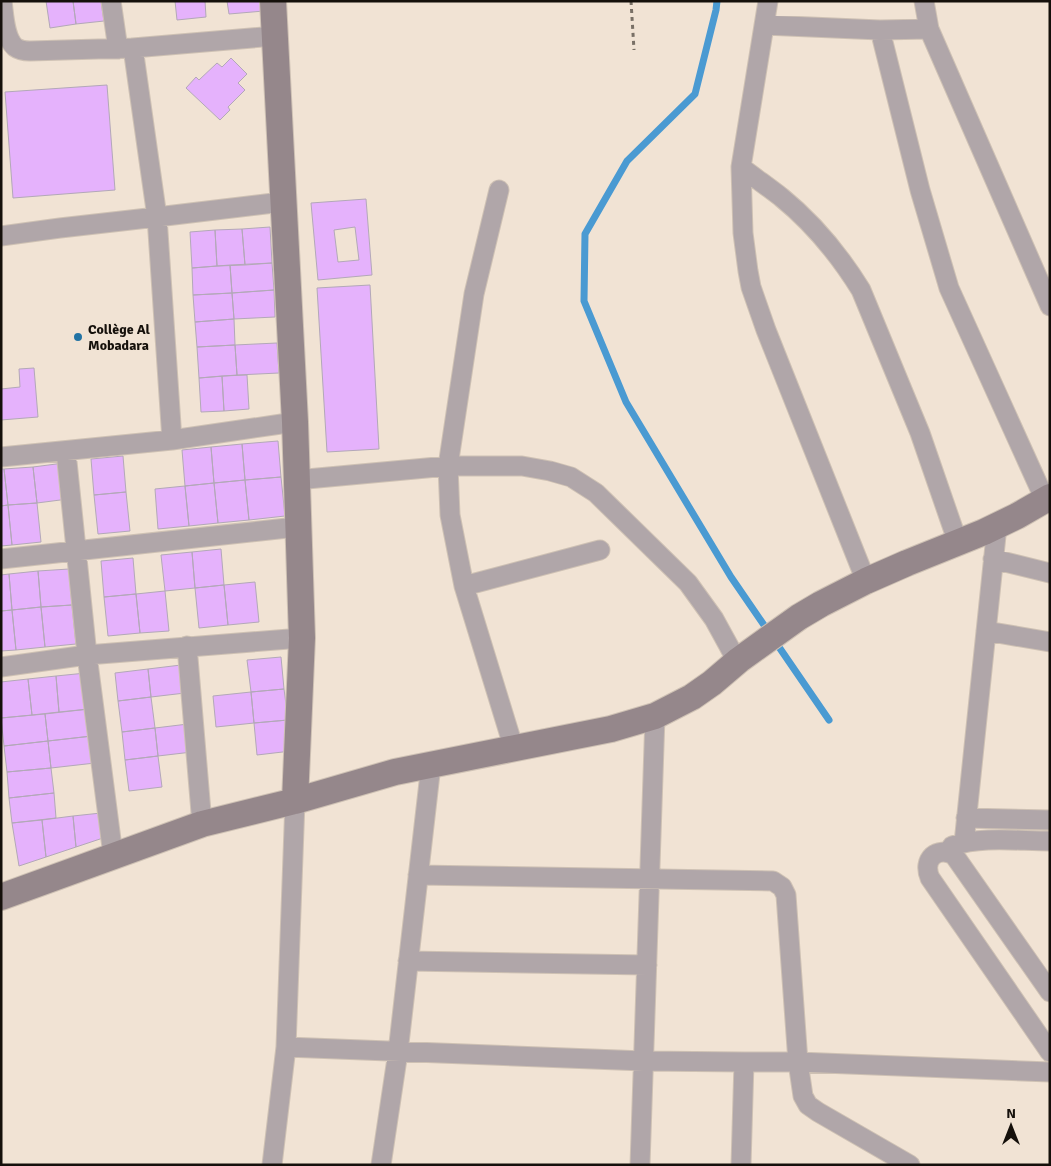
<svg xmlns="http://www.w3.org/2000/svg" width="1051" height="1166" viewBox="0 0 1051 1166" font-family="Signika,sans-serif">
  <rect width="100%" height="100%" fill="#f1e3d4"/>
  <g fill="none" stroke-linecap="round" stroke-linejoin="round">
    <path stroke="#4a9ad2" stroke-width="7" d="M 717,1 L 716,10 L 695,94 L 627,161 L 585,234 L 584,301 L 626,402 L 731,577 L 829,720"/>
  </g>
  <path fill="#e5b2fc" stroke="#b3a8b8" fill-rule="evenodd" d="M 46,1 L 73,1 L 76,24 L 50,28 Z
    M 73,1 L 101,1 L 104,21 L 76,24 Z
    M 175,1 L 205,1 L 206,17 L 177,20 Z
    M 227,1 L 263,1 L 264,11 L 229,14 Z
    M 231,58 L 247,74 L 238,83 L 245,90 L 228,107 L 230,110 L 220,120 L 186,88 L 196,77 L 199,80 L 217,63 L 222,67 Z
    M 107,85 L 115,190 L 13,198 L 5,92 Z
    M 366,199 L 372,275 L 318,280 L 311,203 ZM 355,227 L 359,260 L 338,262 L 334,230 Z
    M 270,227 L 272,263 L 245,265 L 242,229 Z
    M 242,229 L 245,265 L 217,266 L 215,230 Z
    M 215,230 L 217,266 L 192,268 L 190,232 Z
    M 272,263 L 274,290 L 232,293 L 230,265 Z
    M 230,265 L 232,293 L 193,295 L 192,268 Z
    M 370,285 L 379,449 L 327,452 L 317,288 Z
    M 274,290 L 275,317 L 234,319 L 232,293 Z
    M 232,293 L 234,319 L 195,322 L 193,295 Z
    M 234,319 L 235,345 L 197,347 L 195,322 Z
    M 277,343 L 279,373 L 237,375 L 235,345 Z
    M 235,345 L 237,375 L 199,378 L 197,347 Z
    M 34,368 L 38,417 L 1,420 L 1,389 L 20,387 L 19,369 Z
    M 247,375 L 249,409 L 224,411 L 222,376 Z
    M 222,376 L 224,411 L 201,412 L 199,378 Z
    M 278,441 L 281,477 L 245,480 L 242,444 Z
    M 242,444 L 245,480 L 214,483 L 211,447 Z
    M 211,447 L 214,483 L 185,486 L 182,450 Z
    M 123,456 L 126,492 L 94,495 L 91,459 Z
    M 64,463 L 68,499 L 37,503 L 33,467 Z
    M 33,467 L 37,503 L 8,505 L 4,469 Z
    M 1,469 L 4,469 L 8,505 L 1,506 Z
    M 281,477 L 285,516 L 249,520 L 245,480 Z
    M 245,480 L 249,520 L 218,523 L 214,483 Z
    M 214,483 L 218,523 L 189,526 L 185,486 Z
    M 185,486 L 189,526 L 158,529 L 155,489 Z
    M 126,492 L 130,531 L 98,534 L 94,495 Z
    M 37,503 L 41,542 L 12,545 L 8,505 Z
    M 8,505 L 12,545 L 1,546 L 1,506 Z
    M 221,549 L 224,585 L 195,588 L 192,552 Z
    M 192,552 L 195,588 L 165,591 L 161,555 Z
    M 133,558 L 136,594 L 104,597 L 101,561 Z
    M 69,569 L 72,605 L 41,607 L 38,571 Z
    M 38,571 L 41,607 L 12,610 L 9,574 Z
    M 9,574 L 12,610 L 1,611 L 1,575 Z
    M 255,582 L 259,622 L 228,625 L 224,585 Z
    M 224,585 L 228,625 L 199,628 L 195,588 Z
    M 165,591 L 169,631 L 140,633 L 136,594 Z
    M 136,594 L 140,633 L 108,636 L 104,597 Z
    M 72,605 L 76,644 L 45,647 L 41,607 Z
    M 41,607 L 45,647 L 16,650 L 12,610 Z
    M 12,610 L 16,650 L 1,651 L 1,611 Z
    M 281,657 L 284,689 L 251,692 L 247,660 Z
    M 181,665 L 185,693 L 151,697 L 148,669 Z
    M 148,669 L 151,697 L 118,701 L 115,673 Z
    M 86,673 L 89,709 L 59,712 L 56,676 Z
    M 56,676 L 59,712 L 32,715 L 28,679 Z
    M 28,679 L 32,715 L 1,718 L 1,682 Z
    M 284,689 L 288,720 L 254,723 L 251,692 Z
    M 251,692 L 254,723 L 216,727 L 213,696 Z
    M 151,697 L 155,728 L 122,732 L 118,701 Z
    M 89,709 L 92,736 L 48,741 L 45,714 Z
    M 45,714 L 48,741 L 4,746 L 1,718 Z
    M 288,720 L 291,751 L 257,755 L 254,723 Z
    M 188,724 L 192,752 L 158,756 L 155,728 Z
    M 155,728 L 158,756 L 125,760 L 122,732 Z
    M 92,736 L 95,763 L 51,768 L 48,741 Z
    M 48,741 L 51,768 L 7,772 L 4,746 Z
    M 158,756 L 162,787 L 129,791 L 125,760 Z
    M 51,768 L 54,793 L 9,798 L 7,772 Z
    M 54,793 L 56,818 L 12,823 L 9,798 Z
    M 101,813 L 103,838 L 76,847 L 73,816 Z
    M 73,816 L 76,847 L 46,857 L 42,820 Z
    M 42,820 L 46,857 L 19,866 L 12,823 Z"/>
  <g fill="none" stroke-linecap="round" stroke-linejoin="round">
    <defs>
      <path id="street" d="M 2,1 C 4,14 4,37 15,47 C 19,50 25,51 30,51 L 133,48 L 275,36
        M 111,1 L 118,49
        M 768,1 L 741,167 L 743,233 L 748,271 L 751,287 L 766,330 L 866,581
        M 924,1 L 929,29
        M 764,25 L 880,30 L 929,29 L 1050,306
        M 880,30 L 920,190 L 949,288 L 1045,500
        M 741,167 C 754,177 768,187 781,197 C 813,223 840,256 861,290 L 920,433 L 958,543
        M 499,190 L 474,294 L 448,466 L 450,515 L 464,586 L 514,749
        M 1,236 L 60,228 L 157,217 L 133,48
        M 172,440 L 157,217 L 282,202
        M 66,452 L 87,655 L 113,855
        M 1,457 L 172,440 L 295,422
        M 296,480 L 448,466 L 522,466 L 550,471 L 571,477 L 596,493 L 688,583 L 714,619 L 737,661
        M 1,559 L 297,527
        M 993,559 L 1050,573
        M 464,586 L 600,550
        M 986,631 L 1050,642
        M 187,646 L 202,824
        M 1,667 L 87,655 L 302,638
        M 966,818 L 1050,820
        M 964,843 L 997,526
        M 952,846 C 983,836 1017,841 1050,841
        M 418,875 L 773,881 L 782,887 L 786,895 L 798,1062 L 803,1096 L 808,1105 L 818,1112 L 910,1165
        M 408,961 L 647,965
        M 1050,992 L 954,855 C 937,846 922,859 930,878 L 1050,1052
        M 286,1047 L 644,1061 L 744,1062 L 741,1165
        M 744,1062 L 798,1062 L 1050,1072
        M 272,1165 L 286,1047 L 295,801
        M 381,1165 L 398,1052 L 431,765
        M 640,1165 L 655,716"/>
      <path id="secondary" d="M 273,1 L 295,422 L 302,638 L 295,801
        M 1,897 L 202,824 L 295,801 L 395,772 L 611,729 L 655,716 L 692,697 L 712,683 L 739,660 L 799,617 L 821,604 L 866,581 L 907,563 L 984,532 L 1017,516 L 1050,497"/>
    </defs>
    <use href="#street" stroke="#cec1b4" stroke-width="21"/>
    <use href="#secondary" stroke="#cec1b4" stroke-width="28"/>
    <path stroke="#797066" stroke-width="3" stroke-dasharray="4 4" stroke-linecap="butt" d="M 631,1 L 634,50"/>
    <use href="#street" stroke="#b0a6a9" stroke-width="19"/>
    <use href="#secondary" stroke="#95878b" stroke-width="26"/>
  </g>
  <circle fill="#2273a4" stroke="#f1e3d4" stroke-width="2" cx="78" cy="337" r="5"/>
  <g text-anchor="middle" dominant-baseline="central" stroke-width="4" stroke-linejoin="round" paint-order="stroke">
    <g font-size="14" font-weight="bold" fill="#15100b" stroke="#f1e3d4" text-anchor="start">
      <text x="88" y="329">Collège Al<tspan x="88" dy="16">Mobadara</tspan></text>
    </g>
  </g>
  <rect width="1051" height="1166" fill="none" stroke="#15100b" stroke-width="5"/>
  <g transform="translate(1011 1126)" stroke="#f1e3d4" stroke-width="4" paint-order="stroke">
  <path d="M0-4L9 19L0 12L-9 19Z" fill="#15100b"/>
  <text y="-8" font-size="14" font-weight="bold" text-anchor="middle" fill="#15100b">N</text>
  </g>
</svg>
